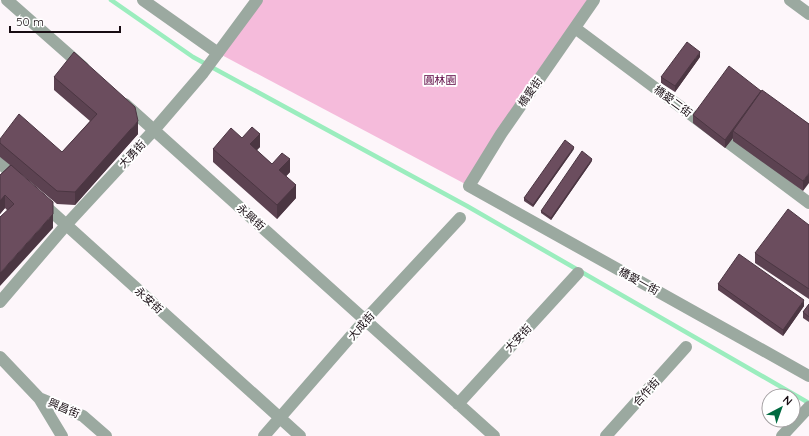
<svg xmlns="http://www.w3.org/2000/svg" width="809" height="436" viewBox="0 0 809 436" font-family="Quicksand,'Noto Sans TC',sans-serif">
  <rect width="100%" height="100%" fill="#fdf6fa"/>
  <path fill="#f5bbdb" d="M 257,0 L 594,0 L 469,186 L 218,53 Z"/>
  <g fill="none" stroke-linecap="round" stroke-linejoin="round">
    <path stroke="#9bedbe" stroke-width="4.5" d="M 111,0 L 193,57 L 467,206 L 809,403"/>
    <path stroke="#9ba9a0" stroke-width="12" d="M 7,0 L 83,67
      M 143,0 L 218,53
      M 594,0 L 501,134 L 469,186 L 809,376
      M 790,0 L 809,14
      M 575,28 L 809,203
      M 125,104 L 494,436
      M 0,163 L 18,180
      M 42,203 L 300,436
      M 0,302 L 66,225 L 154,130 L 203,73 L 257,0
      M 0,357 L 39,398 L 62,436
      M 39,398 L 83,416 L 106,436
      M 458,404 L 578,273
      M 264,436 L 365,320 L 460,218
      M 606,436 L 686,347
      M 782,436 L 809,407"/>
  </g>
  <path fill="#5c4251" d="M 700,57 L 675,92 L 661,83 L 661,77 Z
    M 54,77 L 138,134 L 75,205 L 57,204 L 21,174 L 53,228 L 7,210 L 5,208 L 0,214 L 0,175 L 10,165 L 0,157 L 0,139 L 62,152 L 90,121 L 54,90 Z
    M 761,91 L 809,124 L 803,191 L 733,141 L 733,138 L 725,148 L 693,123 L 693,115 Z
    M 242,138 L 260,147 L 256,150 L 272,164 L 290,172 L 286,176 L 296,198 L 277,219 L 213,162 L 213,149 Z
    M 574,149 L 533,207 L 524,201 L 524,198 Z
    M 592,161 L 551,220 L 541,213 L 541,211 Z
    M 809,225 L 809,299 L 755,263 L 755,253 Z
    M 718,284 L 804,306 L 783,336 L 718,290 Z
    M 809,304 L 809,322 L 803,318 L 803,312 Z"/>
  <path fill="#4b3642" d="M 700,52 L 700,57 L 675,92 L 675,86 Z
    M 762,92 L 733,131 L 733,138 L 725,148 L 725,140 Z
    M 138,121 L 138,134 L 75,205 L 75,192 Z
    M 260,134 L 260,147 L 250,158 L 250,144 Z
    M 574,147 L 574,149 L 533,207 L 533,205 Z
    M 290,159 L 290,172 L 279,184 L 279,170 Z
    M 592,159 L 592,161 L 551,220 L 551,218 Z
    M 809,173 L 809,183 L 803,191 L 803,181 Z
    M 296,185 L 296,198 L 277,219 L 277,205 Z
    M 5,195 L 5,208 L 0,214 L 0,201 Z
    M 53,214 L 53,228 L 0,286 L 0,273 Z
    M 804,300 L 804,306 L 783,336 L 783,330 Z"/>
  <path fill="#6b4d5e" stroke="#4b3642" d="M 687,42 L 700,52 L 675,86 L 661,77 Z
    M 74,52 L 135,107 L 138,121 L 75,192 L 57,191 L 0,143 L 0,139 L 19,114 L 62,152 L 97,114 L 54,77 Z
    M 729,66 L 761,91 L 725,140 L 693,115 Z
    M 762,90 L 809,124 L 809,173 L 803,181 L 733,131 Z
    M 252,127 L 260,134 L 250,144 L 272,164 L 282,153 L 290,159 L 279,170 L 296,185 L 277,205 L 213,149 L 231,128 L 242,138 Z
    M 565,140 L 574,147 L 533,205 L 524,198 Z
    M 582,151 L 592,159 L 551,218 L 541,211 Z
    M 11,165 L 53,202 L 53,214 L 0,273 L 0,217 L 14,204 L 5,195 L 0,201 L 0,175 Z
    M 788,209 L 809,225 L 809,289 L 755,253 Z
    M 739,254 L 804,300 L 783,330 L 718,284 Z
    M 809,304 L 809,317 L 803,312 Z"/>
  <g text-anchor="middle" dominant-baseline="central" stroke-width="4" stroke-linejoin="round" paint-order="stroke">
    <g font-size="11" fill="#59003e" stroke="#fff">
      <text x="440" y="80">圓林園</text>
    </g>
    <g font-size="11" fill="#170c12" stroke="#fff">
      <text transform="translate(530 92) rotate(-55)">橋愛街</text>
      <text transform="translate(673 101) rotate(37)">橋愛二街</text>
      <text transform="translate(132 154) rotate(-47)">大勇街</text>
      <text transform="translate(251 217) rotate(42)">永興街</text>
      <text transform="translate(639 281) rotate(29)">橋愛一街</text>
      <text transform="translate(149 300) rotate(42)">永安街</text>
      <text transform="translate(361 326) rotate(-48)">大成街</text>
      <text transform="translate(518 338) rotate(-47)">大安街</text>
      <text transform="translate(646 392) rotate(-48)">合作街</text>
      <text transform="translate(64 408) rotate(23)">興昌街</text>
    </g>
  </g>
  <g transform="translate(781 408) rotate(41)"><circle r="19" fill="#ffffff" stroke="#a29ea0"/>
  <path d="M0-3L7 15L0 10L-7 15Z" fill="#006a40"/>
  <text y="-6" font-size="11" font-weight="bold" text-anchor="middle" fill="#170c12">N</text>
  </g>
  <path d="M10 26v6h110v-6" fill="none" stroke="#170c12" stroke-width="2"/>
  <text x="16" y="26" font-size="12" fill="#170c12" stroke="#ffffff" stroke-width="3" paint-order="stroke">50 m</text>
</svg>
